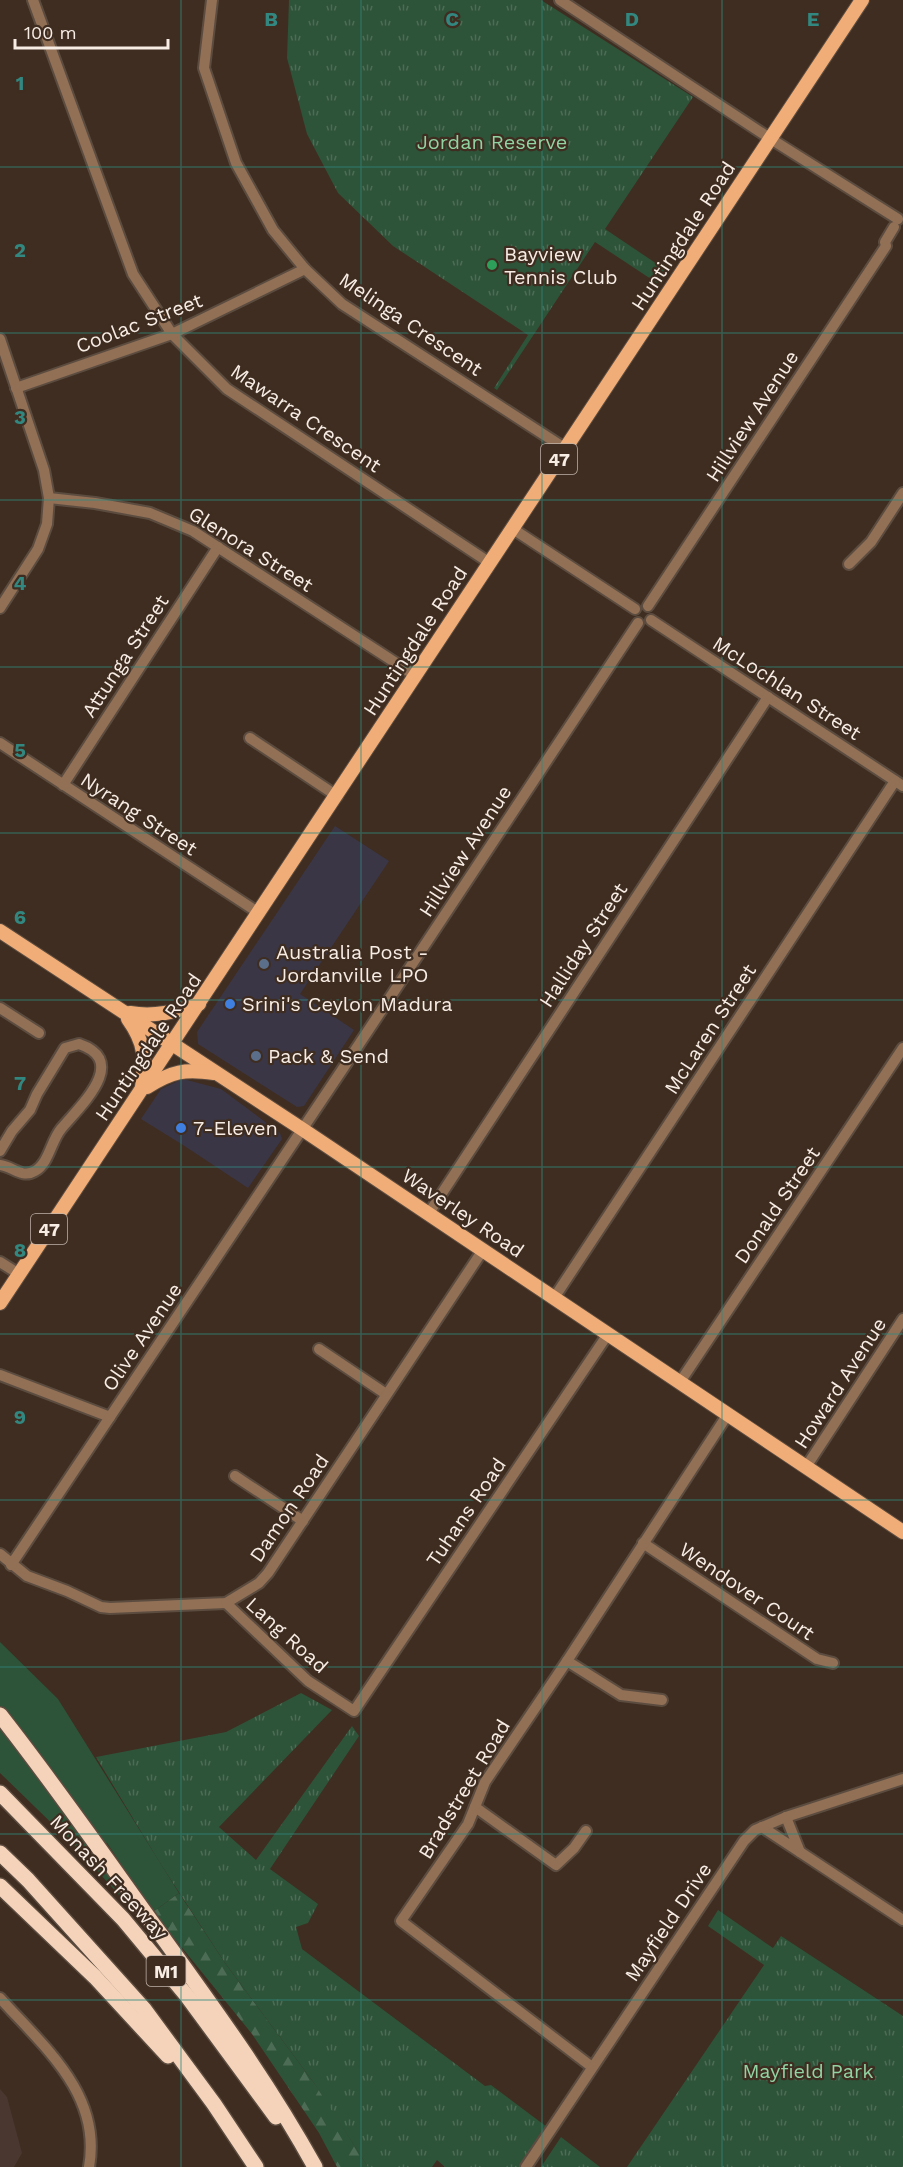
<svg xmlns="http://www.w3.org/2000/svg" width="903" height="2167" viewBox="0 0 903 2167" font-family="'Work Sans',sans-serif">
	<defs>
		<pattern id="forest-firs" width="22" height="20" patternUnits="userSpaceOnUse" patternTransform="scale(1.5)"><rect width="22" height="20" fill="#2d5338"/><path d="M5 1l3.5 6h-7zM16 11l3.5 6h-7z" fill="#4c6c55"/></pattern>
		<pattern id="park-tufts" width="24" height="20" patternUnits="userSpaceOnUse" patternTransform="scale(1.5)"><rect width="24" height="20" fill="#2d5338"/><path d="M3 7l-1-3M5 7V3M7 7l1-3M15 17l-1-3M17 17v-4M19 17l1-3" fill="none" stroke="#4c6c55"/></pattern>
	</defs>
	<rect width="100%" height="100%" fill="#3e2d20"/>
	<!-- commercial -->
	<g fill="#3b3646">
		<path d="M 335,826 L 389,861 L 300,994 L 354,1030 L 304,1106 L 297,1107 L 198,1044 L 197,1032 Z"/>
		<path d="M 183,1079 L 221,1089 L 280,1133 L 282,1139 L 248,1188 L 183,1145 L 141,1119 L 161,1089 Z"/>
	</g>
	<!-- education -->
	<path fill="#4a3830" d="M 0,2089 L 7,2097 L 22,2153 L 14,2167 L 0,2167 Z"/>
	<!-- grass -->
	<g fill="#2d5338">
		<path d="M 0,1642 L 58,1699 L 179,1893 L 153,1912 L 107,1843 L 104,1845 L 0,1707 Z"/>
		<path d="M 0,1724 L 123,1892 L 119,1895 L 70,1841 L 0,1773 Z"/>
	</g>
	<!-- forest -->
	<path fill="url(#forest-firs)" d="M 179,1893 L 225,1963 L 320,2091 L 368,2167 L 337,2167 L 319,2133 L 252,2034 L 153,1912 Z"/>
	<!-- park -->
	<g fill="url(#park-tufts)">
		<path d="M 289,0 L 541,0 L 693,97 L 605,229 L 666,270 L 657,283 L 595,242 L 497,390 L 494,388 L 528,335 L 393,246 L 338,193 L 307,134 L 287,58 Z"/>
		<path d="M 301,1693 L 332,1710 L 219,1827 L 256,1860 L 352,1726 L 359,1736 L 270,1869 L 318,1904 L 308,1923 L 296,1927 L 302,1949 L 485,2086 L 491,2085 L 547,2127 L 520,2167 L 445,2167 L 437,2160 L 432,2167 L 368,2167 L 314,2083 L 225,1963 L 160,1863 L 96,1757 L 226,1732 Z"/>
		<path d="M 718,1910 L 773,1948 L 781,1936 L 903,2016 L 903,2167 L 627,2167 L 764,1965 L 708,1926 Z"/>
		<path d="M 561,2137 L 600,2167 L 541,2167 Z"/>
	</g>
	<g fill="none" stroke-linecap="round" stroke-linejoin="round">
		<!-- minor casing -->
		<g stroke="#5c4c40" stroke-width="14">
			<g id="minor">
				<path d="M 33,0 L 133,274 L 172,334 L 227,389 L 490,563"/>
				<path d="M 212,0 L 204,68 L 236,163 L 273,230 L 305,269 L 342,304 L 566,449"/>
				<path d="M 560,0 L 771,139 L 898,219"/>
				<path d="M 0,339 L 44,470 L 49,498 L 47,524 L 38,549 L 0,608"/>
				<path d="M 16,388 L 172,334 L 305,269"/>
				<path d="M 49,498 L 95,503 L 150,513 L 193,531 L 416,676"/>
				<path d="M 513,529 L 635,609"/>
				<path d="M 849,564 L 871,542 L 903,493"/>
				<path d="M 648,606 L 886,246 L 885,242 L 894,227"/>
				<path d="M 651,620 L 903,786"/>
				<path d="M 250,738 L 337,796"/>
				<path d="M 0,743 L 259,913"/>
				<path d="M 63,785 L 218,547"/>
				<path d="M 0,1008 L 39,1033"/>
				<path d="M 0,1151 L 12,1131 L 30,1110 L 37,1094 L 65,1048 L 79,1044 C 130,1061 80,1106 61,1129 C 51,1141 49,1163 35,1171 C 22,1179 12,1166 0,1165"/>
				<path d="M 429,1213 L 768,697"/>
				<path d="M 0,1262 L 19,1274"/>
				<path d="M 554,1298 L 895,781"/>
				<path d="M 319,1349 L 386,1394"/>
				<path d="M 0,1375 L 110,1417"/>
				<path d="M 680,1382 L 903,1048"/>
				<path d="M 806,1467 L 903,1319"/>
				<path d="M 235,1476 L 303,1521"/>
				<path d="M 643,1543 L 817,1659 L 833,1663"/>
				<path d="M 0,1554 L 27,1576 L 67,1591 L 101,1607 L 110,1608 L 226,1603 L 259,1583 L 268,1573 L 483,1250"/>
				<path d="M 11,1565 L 344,1067 L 638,623"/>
				<path d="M 226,1603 L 308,1681 L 354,1711 L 608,1334"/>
				<path d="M 567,1661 L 621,1695 L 662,1700"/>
				<path d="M 475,1807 L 556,1865 L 574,1848 L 586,1831"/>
				<path d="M 762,1827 L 800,1852 L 786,1817"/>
				<path d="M 800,1852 L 903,1920"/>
				<path d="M 0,1998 C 44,2047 102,2094 89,2167"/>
				<path d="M 592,2067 L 401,1921 L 468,1824 L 485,1782 L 567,1661 L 728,1414"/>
				<path d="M 526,2167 L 744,1841 L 755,1830 L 786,1817 L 903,1779"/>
			</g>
		</g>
		<!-- major casing -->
		<g stroke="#5c4c40" stroke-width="16">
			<g id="major">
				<path d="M 0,931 L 302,1129 L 903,1532"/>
				<path d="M 130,1013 C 154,1017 176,1012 199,1004"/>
				<path d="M 128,1019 C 146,1044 145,1058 142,1088"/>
				<path d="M 147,1087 C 173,1071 184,1069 214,1073"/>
				<path d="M 0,1303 L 862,0"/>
			</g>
		</g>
		<!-- highway casing -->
		<g stroke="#5c4c40" stroke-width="18">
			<g id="highway">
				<path d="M 0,1715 C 55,1785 105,1857 156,1928 C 213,2007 268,2082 315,2167"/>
				<path d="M 0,1793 L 123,1919 L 187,1996 L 276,2117"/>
				<path d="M 0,1853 L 28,1880 L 144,2009 L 214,2104 L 256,2167"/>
				<path d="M 0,1886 L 95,1977 L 168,2056"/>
			</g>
		</g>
		<!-- minor -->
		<use href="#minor" stroke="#917056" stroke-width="10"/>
		<!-- major -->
		<use href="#major" stroke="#f1ad77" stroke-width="14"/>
		<!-- highway -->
		<use href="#highway" stroke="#f4d3ba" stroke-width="15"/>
	</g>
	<!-- grid -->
	<path fill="none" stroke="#328880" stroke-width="1.5" stroke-opacity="0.55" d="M 181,0 L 181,2167M 361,0 L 361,2167M 542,0 L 542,2167M 722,0 L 722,2167M 0,167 L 903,167M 0,333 L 903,333M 0,500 L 903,500M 0,667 L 903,667M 0,833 L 903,833M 0,1000 L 903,1000M 0,1167 L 903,1167M 0,1334 L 903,1334M 0,1500 L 903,1500M 0,1667 L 903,1667M 0,1834 L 903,1834M 0,2000 L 903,2000"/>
	<!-- markers -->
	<circle fill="#2e9e5b" stroke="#3e2d20" stroke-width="2" cx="492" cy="265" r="6"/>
	<g fill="#5c6f8a" stroke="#3e2d20" stroke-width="2">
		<circle cx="264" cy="964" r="6"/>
		<circle cx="256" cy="1056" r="6"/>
	</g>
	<g fill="#3f7fe0" stroke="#3e2d20" stroke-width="2">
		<circle cx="230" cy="1004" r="6"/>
		<circle cx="181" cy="1128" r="6"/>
	</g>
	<g text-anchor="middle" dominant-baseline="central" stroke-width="4.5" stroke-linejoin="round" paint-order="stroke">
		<!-- shield labels -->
		<g fill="#3e2d20" stroke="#c0b3aa" stroke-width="1.5">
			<rect x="541" y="444" width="36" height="30" rx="4.5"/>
			<rect x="31" y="1214" width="36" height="30" rx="4.5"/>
			<rect x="146.5" y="1956" width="39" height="30" rx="4.5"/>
		</g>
		<g font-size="18" font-weight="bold" fill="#f8ede5">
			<text x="559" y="459">47</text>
			<text x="49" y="1229">47</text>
			<text x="166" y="1971">M1</text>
		</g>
		<!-- park labels -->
		<g font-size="20" fill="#91d3a2" stroke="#3e2d20">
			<text x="492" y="142">Jordan Reserve</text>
			<text x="808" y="2071">Mayfield Park</text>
		</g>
		<!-- street labels -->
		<g font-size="20" fill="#f8ede5" stroke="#3e2d20">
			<text transform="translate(683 236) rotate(-57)">Huntingdale Road</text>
			<text transform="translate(139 323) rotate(-21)">Coolac Street</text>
			<text transform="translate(411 324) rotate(34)">Melinga Crescent</text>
			<text transform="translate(752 416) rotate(-57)">Hillview Avenue</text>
			<text transform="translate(306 418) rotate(34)">Mawarra Crescent</text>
			<text transform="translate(251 549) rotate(32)">Glenora Street</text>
			<text transform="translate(415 641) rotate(-57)">Huntingdale Road</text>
			<text transform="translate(125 656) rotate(-57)">Attunga Street</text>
			<text transform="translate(787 688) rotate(33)">McLochlan Street</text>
			<text transform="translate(139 814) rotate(33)">Nyrang Street</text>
			<text transform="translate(465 851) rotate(-57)">Hillview Avenue</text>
			<text transform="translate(583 945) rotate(-57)">Halliday Street</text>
			<text transform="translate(710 1029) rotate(-57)">McLaren Street</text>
			<text transform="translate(148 1047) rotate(-56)">Huntingdale Road</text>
			<text transform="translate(777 1205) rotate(-56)">Donald Street</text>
			<text transform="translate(463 1213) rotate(34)">Waverley Road</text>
			<text transform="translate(142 1337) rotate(-56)">Olive Avenue</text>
			<text transform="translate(840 1383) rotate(-57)">Howard Avenue</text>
			<text transform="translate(289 1508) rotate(-56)">Damon Road</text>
			<text transform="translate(466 1512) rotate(-56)">Tuhans Road</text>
			<text transform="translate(747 1591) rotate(34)">Wendover Court</text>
			<text transform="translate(287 1635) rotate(42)">Lang Road</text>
			<text transform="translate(464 1789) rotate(-59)">Bradstreet Road</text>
			<text transform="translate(109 1877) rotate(47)">Monash Freeway</text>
			<text transform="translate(668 1922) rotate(-56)">Mayfield Drive</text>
		</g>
		<!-- poi labels -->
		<g font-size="20" fill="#f8ede5" stroke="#3e2d20" text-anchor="start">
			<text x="504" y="254">Bayview<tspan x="504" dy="23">Tennis Club</tspan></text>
			<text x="276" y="952">Australia Post -<tspan x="276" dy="23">Jordanville LPO</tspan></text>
			<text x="242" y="1004">Srini's Ceylon Madura</text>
			<text x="268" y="1056">Pack &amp; Send</text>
			<text x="193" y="1128">7-Eleven</text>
		</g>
	</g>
	<g font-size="20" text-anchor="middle" font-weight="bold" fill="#328880" stroke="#3e2d20" stroke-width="4.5" stroke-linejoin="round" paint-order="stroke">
		<text x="271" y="26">B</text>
		<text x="452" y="26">C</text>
		<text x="632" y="26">D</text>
		<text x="813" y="26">E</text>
		<text x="20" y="90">1</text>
		<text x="20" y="257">2</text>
		<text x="20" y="424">3</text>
		<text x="20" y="590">4</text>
		<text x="20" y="757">5</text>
		<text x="20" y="924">6</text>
		<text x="20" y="1090">7</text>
		<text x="20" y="1257">8</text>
		<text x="20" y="1424">9</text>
	</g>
	<!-- scale -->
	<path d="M15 39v9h153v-9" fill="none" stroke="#f8ede5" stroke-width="3"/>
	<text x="24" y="39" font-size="18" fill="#f8ede5" stroke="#3e2d20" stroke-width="4.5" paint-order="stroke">100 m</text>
</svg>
